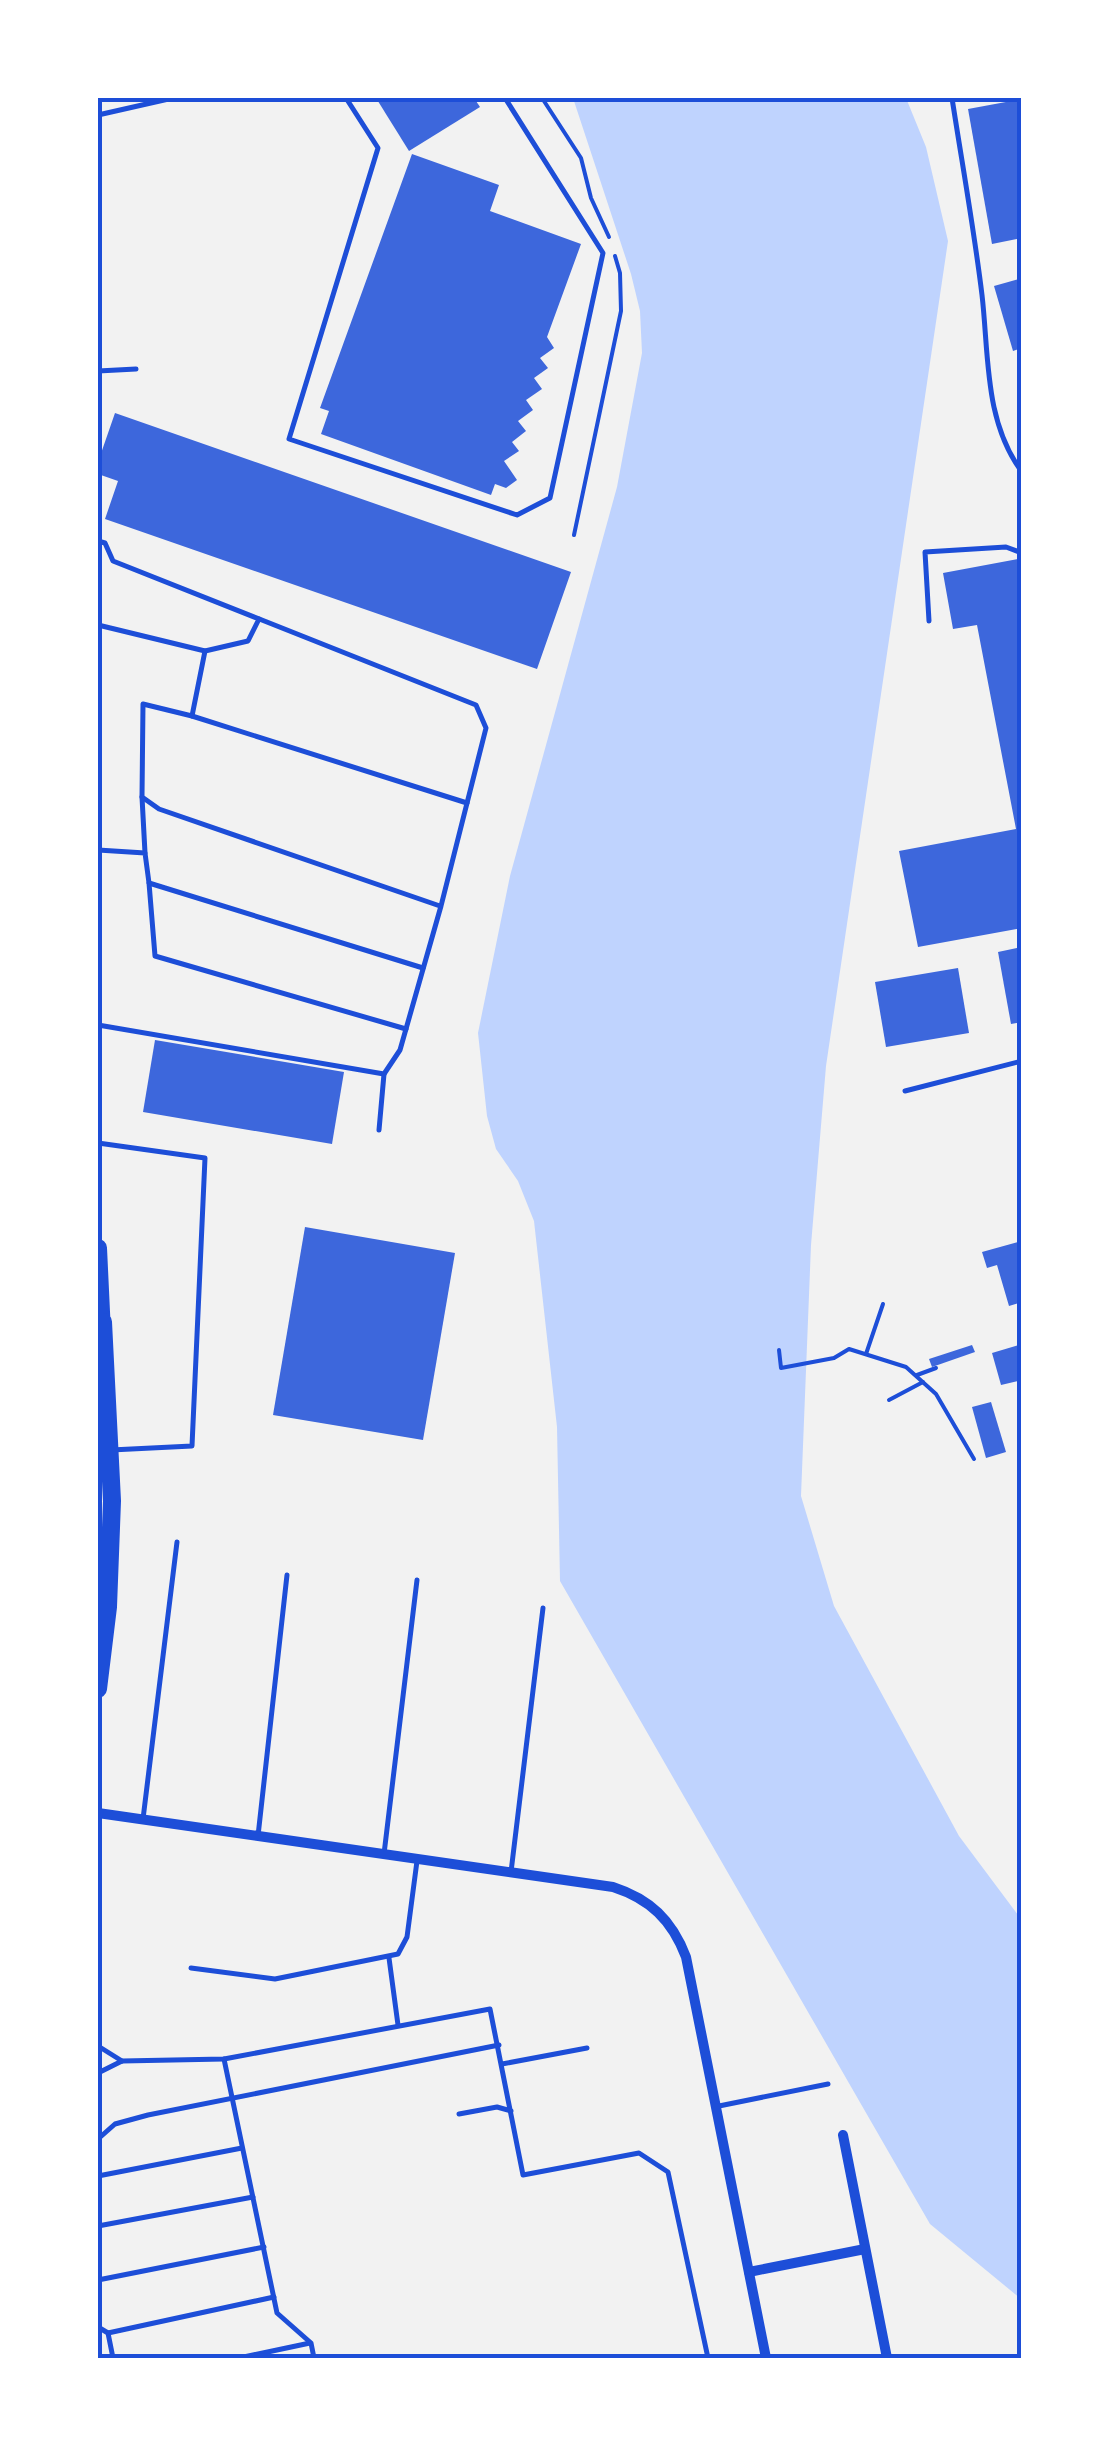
<svg xmlns="http://www.w3.org/2000/svg" width="1119" height="2456" viewBox="0 0 1119 2456" font-family="'IBM Plex Sans',sans-serif">
	<rect width="100%" height="100%" fill="#f2f2f2"/>
	<!-- water -->
	<path fill="#bfd3fe" d="M 573,98 L 906,98 L 926,147 L 948,241 L 826,1066 L 811,1245 L 801,1496 L 834,1606 L 959,1836 L 1021,1919 L 1021,2299 L 930,2224 L 560,1581 L 557,1427 L 534,1221 L 518,1181 L 496,1149 L 487,1116 L 478,1033 L 510,876 L 617,487 L 642,353 L 640,311 L 631,274 Z"/>
	<!-- building -->
	<g fill="#3d67dc">
		<path d="M 376,98 L 474,98 L 480,107 L 409,151 Z"/>
		<path d="M 1022,99 L 1022,238 L 992,244 L 968,109 Z"/>
		<path d="M 412,154 L 499,185 L 490,211 L 581,244 L 547,337 L 554,348 L 540,358 L 548,368 L 534,378 L 542,389 L 526,400 L 533,410 L 518,421 L 526,431 L 512,442 L 519,451 L 504,461 L 517,480 L 506,488 L 495,484 L 491,495 L 321,434 L 329,411 L 320,408 Z"/>
		<path d="M 1022,278 L 1022,348 L 1013,351 L 994,286 Z"/>
		<path d="M 115,413 L 571,572 L 537,669 L 105,519 L 118,481 L 98,474 L 98,462 Z"/>
		<path d="M 1018,559 L 1022,575 L 1022,928 L 918,947 L 899,851 L 1016,829 L 977,625 L 953,629 L 943,573 Z"/>
		<path d="M 1022,947 L 1022,1022 L 1011,1024 L 998,952 Z"/>
		<path d="M 958,968 L 969,1033 L 886,1047 L 875,982 Z"/>
		<path d="M 155,1040 L 344,1072 L 332,1144 L 143,1112 Z"/>
		<path d="M 305,1227 L 455,1253 L 423,1440 L 273,1415 Z"/>
		<path d="M 1022,1241 L 1022,1302 L 1009,1306 L 997,1265 L 987,1268 L 982,1252 Z"/>
		<path d="M 1022,1344 L 1022,1380 L 1001,1385 L 992,1353 Z"/>
		<path d="M 972,1345 L 975,1352 L 932,1367 L 929,1359 Z"/>
		<path d="M 991,1402 L 1006,1452 L 986,1458 L 972,1407 Z"/>
	</g>
	<g fill="none" stroke-linecap="round" stroke-linejoin="round">
		<!-- path -->
		<g stroke="#1d4ed8" stroke-width="4">
			<path d="M 542,98 L 581,158 L 591,198 L 609,237"/>
			<path d="M 574,535 L 621,311 L 620,273 L 615,256"/>
			<path d="M 779,1350 L 781,1368 L 834,1358 L 849,1349 L 906,1367 L 936,1394 L 974,1459"/>
			<path d="M 866,1354 L 883,1304"/>
			<path d="M 917,1375 L 936,1368"/>
			<path d="M 889,1400 L 923,1382"/>
		</g>
		<!-- service -->
		<g stroke="#1d4ed8" stroke-width="5">
			<path d="M 346,98 L 378,148 L 289,439 L 517,515 L 550,498 L 603,253 L 505,98"/>
			<path d="M 952,98 C 962,163 974,229 982,295 C 989,355 984,421 1022,472"/>
			<path d="M 98,115 L 173,98"/>
			<path d="M 98,371 L 136,369"/>
			<path d="M 98,541 L 105,543 L 113,561 L 476,705 L 486,728 L 441,906 L 400,1050 L 384,1074 L 98,1025"/>
			<path d="M 929,621 L 925,552 L 1006,547 L 1022,553"/>
			<path d="M 98,625 L 205,651 L 192,716 L 143,704 L 142,797 L 159,809 L 440,906"/>
			<path d="M 205,651 L 248,641 L 259,619"/>
			<path d="M 192,716 L 467,803"/>
			<path d="M 142,797 L 145,853"/>
			<path d="M 98,850 L 145,853 L 149,883 L 423,968"/>
			<path d="M 149,883 L 155,956 L 406,1029"/>
			<path d="M 905,1091 L 1022,1061"/>
			<path d="M 379,1130 L 384,1074"/>
			<path d="M 98,1143 L 205,1158 L 192,1446 L 111,1450"/>
			<path d="M 143,1819 L 177,1542"/>
			<path d="M 258,1836 L 287,1575"/>
			<path d="M 384,1854 L 417,1580"/>
			<path d="M 511,1872 L 543,1608"/>
			<path d="M 389,1958 L 398,2025"/>
			<path d="M 191,1968 L 275,1979 L 398,1954 L 407,1937 L 417,1861"/>
			<path d="M 98,2046 L 122,2061"/>
			<path d="M 224,2059 L 277,2313 L 311,2343 L 314,2358"/>
			<path d="M 502,2064 L 587,2048"/>
			<path d="M 98,2073 L 122,2061 L 224,2059 L 490,2009 L 523,2175 L 639,2153 L 668,2172 L 708,2358"/>
			<path d="M 719,2106 L 828,2084"/>
			<path d="M 459,2114 L 497,2107 L 511,2111"/>
			<path d="M 98,2139 L 115,2124 L 148,2115 L 499,2045"/>
			<path d="M 98,2176 L 242,2148"/>
			<path d="M 98,2226 L 253,2197"/>
			<path d="M 98,2280 L 264,2247"/>
			<path d="M 98,2327 L 108,2333 L 113,2358"/>
			<path d="M 108,2333 L 274,2297"/>
			<path d="M 239,2358 L 310,2343"/>
		</g>
		<!-- minor -->
		<g stroke="#1d4ed8" stroke-width="10">
			<path d="M 98,1813 L 613,1887 C 650,1899 672,1920 686,1957 L 766,2358"/>
			<path d="M 843,2135 L 887,2358"/>
			<path d="M 749,2272 L 865,2249"/>
		</g>
		<!-- primary -->
		<g stroke="#1d4ed8" stroke-width="18">
			<path d="M 98,1248 L 102,1333"/>
			<path d="M 98,1689 L 108,1607 L 112,1501 L 103,1322"/>
		</g>
	</g>
	<!-- border -->
	<rect width="1119" height="2456" fill="none" stroke="#ffffff" stroke-width="200"/>
	<rect x="100" y="100" width="919" height="2256" fill="none" stroke="#1d4ed8" stroke-width="4"/>
</svg>
